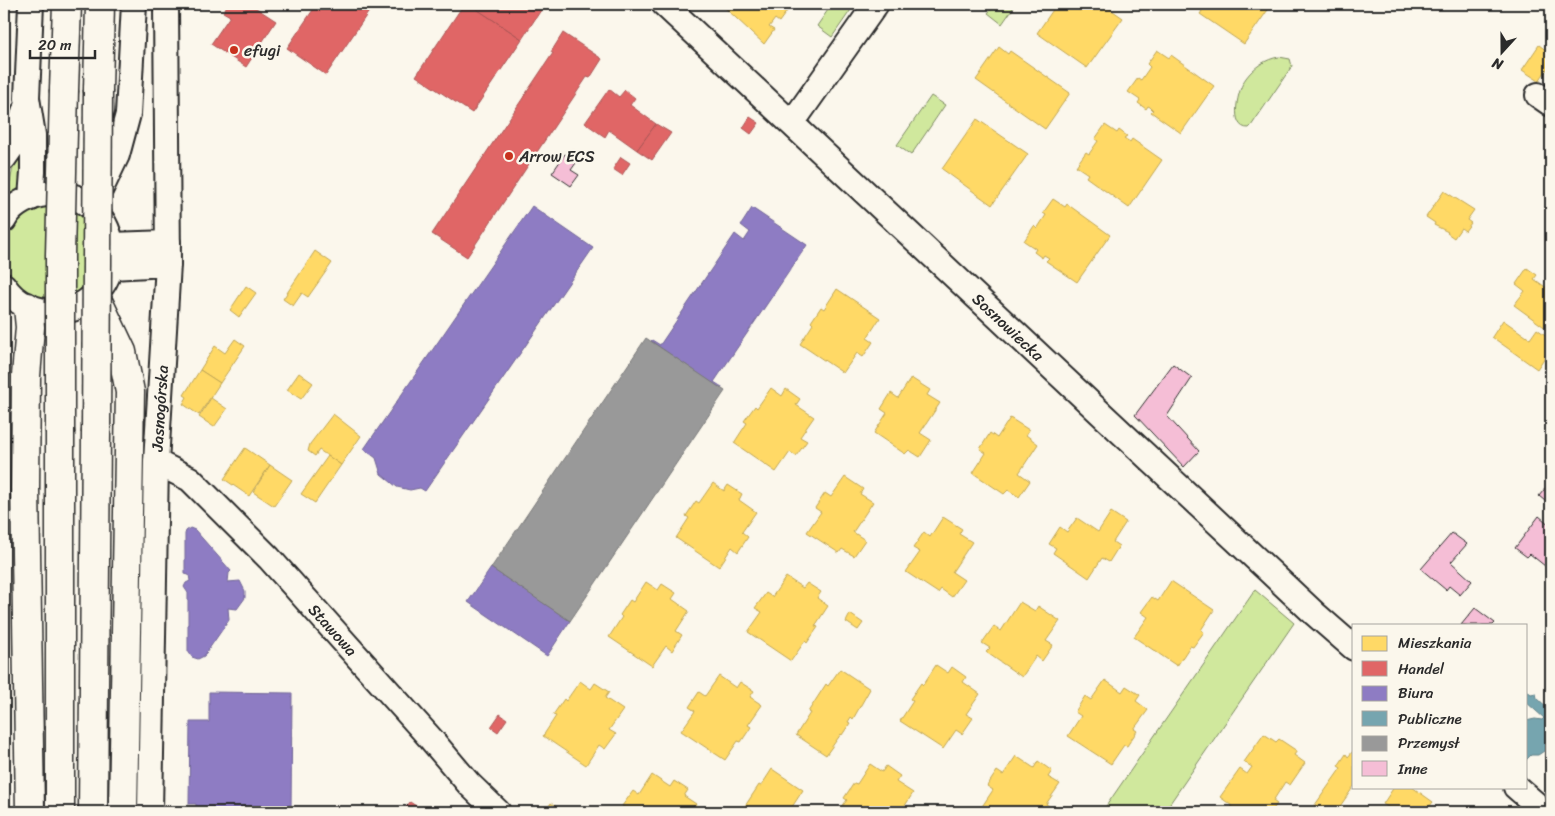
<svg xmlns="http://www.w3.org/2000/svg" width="1555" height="816" viewBox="0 0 1555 816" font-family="Sriracha,sans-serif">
	<rect width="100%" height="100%" fill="#fbf7ec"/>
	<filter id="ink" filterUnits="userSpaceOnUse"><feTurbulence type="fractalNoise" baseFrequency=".02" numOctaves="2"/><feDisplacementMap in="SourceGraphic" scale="10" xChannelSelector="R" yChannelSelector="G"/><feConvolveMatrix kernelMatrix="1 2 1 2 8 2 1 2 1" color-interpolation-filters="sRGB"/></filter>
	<g filter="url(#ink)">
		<!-- green -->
		<g fill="#d0e89d" stroke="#7e8a64">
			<path d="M 832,4 L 855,4 L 832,37 L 817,26 Z"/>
			<path d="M 995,4 L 1016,4 L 1002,24 L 988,13 Z"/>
			<path d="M 1279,57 L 1290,59 L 1292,66 L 1251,126 L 1249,128 C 1228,129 1238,88 1246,78 C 1254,67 1266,59 1279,57 Z"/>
			<path d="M 931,96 L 945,105 L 911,155 L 897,145 Z"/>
			<path d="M 19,156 L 21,156 L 21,190 L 4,204 L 4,192 L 10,182 L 14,163 Z"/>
			<path d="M 58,204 L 77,211 L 86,218 L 94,277 L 80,292 L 60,301 L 31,298 L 9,279 L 4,266 L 4,239 L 12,223 L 37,206 Z"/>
			<path d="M 1255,590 L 1294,623 L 1164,812 L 1102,812 Z"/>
		</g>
		<!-- homes -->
		<g fill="#ffd966" stroke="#bfa554">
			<path d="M 723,4 L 785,4 L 783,8 L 787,11 L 779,22 L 775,19 L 769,27 L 774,30 L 764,44 L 722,5 Z"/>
			<path d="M 1057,4 L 1103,4 L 1123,18 L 1087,68 L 1037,33 Z"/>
			<path d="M 1192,4 L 1272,4 L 1244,44 L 1200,14 L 1202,11 Z"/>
			<path d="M 1539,45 L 1551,54 L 1551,63 L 1539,81 L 1522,70 Z"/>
			<path d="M 999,47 L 1008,54 L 1010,51 L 1070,93 L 1045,129 L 976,80 Z"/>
			<path d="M 1157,50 L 1169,58 L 1171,55 L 1214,86 L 1181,133 L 1151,112 L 1153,110 L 1150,107 L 1148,106 L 1146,109 L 1138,103 L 1140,100 L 1128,92 L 1138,78 L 1141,80 L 1150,67 L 1147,64 Z"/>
			<path d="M 977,119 L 1028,154 L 992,205 L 942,169 Z"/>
			<path d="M 1105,125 L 1117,133 L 1119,130 L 1127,136 L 1124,138 L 1130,142 L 1132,139 L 1162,160 L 1129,208 L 1086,177 L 1088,174 L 1076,166 L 1086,152 L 1089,154 L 1098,141 L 1095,139 Z"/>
			<path d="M 1444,191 L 1474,210 L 1467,220 L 1471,223 L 1465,231 L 1461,228 L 1454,238 L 1447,233 L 1448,232 L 1434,225 L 1435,223 L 1426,217 Z"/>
			<path d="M 1053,199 L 1065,207 L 1067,204 L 1110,235 L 1077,282 L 1046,261 L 1049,258 L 1044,255 L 1042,258 L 1034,252 L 1036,249 L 1024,241 L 1034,226 L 1037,229 L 1046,215 L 1043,213 Z"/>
			<path d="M 315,251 L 332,263 L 308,297 L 302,293 L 293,306 L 283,299 Z"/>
			<path d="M 1527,268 L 1537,275 L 1534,279 L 1551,291 L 1551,323 L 1547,329 L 1514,305 L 1525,291 L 1516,284 Z"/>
			<path d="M 246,286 L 256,293 L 239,317 L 230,310 Z"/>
			<path d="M 837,289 L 880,318 L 867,338 L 873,342 L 863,357 L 857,353 L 843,373 L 800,344 L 813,324 L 811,322 L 821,307 L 824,309 Z"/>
			<path d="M 1503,320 L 1530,339 L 1537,329 L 1551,339 L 1551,348 L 1537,369 L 1492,337 Z"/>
			<path d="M 235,339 L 245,346 L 220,383 L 200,370 L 215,346 L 225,353 Z"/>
			<path d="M 200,370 L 220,383 L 199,415 L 183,404 L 187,397 L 184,395 Z"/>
			<path d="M 299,373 L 313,383 L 301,399 L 287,390 Z"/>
			<path d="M 911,378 L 930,390 L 927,395 L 940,403 L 920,433 L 931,440 L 920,457 L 909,450 L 905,454 L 874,433 L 887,413 L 881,409 L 891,393 L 898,398 Z"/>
			<path d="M 771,388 L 782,396 L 786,389 L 800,399 L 796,405 L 814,417 L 800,437 L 807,441 L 796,456 L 790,452 L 776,472 L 734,443 L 747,423 L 744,421 L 755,406 L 757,408 Z"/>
			<path d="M 211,398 L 227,409 L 214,427 L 199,417 Z"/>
			<path d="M 333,414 L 361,436 L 341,465 L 319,450 L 315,456 L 308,451 L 310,444 Z"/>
			<path d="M 1010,418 L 1029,430 L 1026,435 L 1038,444 L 1019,473 L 1030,481 L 1019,497 L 1008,490 L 1004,494 L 973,473 L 986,453 L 980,449 L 990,433 L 997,438 Z"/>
			<path d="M 245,448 L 270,465 L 249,496 L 224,479 Z"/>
			<path d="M 328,456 L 341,465 L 315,503 L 301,494 Z"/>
			<path d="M 270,465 L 292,480 L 274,506 L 253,492 Z"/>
			<path d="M 845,477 L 863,489 L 860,494 L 873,502 L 853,532 L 865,540 L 854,556 L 842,549 L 839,553 L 807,532 L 821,512 L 815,508 L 825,493 L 831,497 Z"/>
			<path d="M 713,483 L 724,491 L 728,485 L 742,494 L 739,500 L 756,512 L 742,532 L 748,537 L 738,552 L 732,547 L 719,567 L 676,538 L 689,518 L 686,516 L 696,501 L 699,503 Z"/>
			<path d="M 1111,512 L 1126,522 L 1113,542 L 1119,546 L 1109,562 L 1102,558 L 1089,578 L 1053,553 L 1056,548 L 1049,544 L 1060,527 L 1067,532 L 1077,518 L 1098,532 Z"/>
			<path d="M 943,517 L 962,529 L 959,534 L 972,542 L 952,572 L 964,580 L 952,597 L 941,589 L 938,593 L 906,572 L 920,552 L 913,548 L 924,532 L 930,537 Z"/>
			<path d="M 786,577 L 803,588 L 807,583 L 821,592 L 817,598 L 828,606 L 815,626 L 818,627 L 807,643 L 805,641 L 791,661 L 748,632 L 762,612 L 755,608 L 766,593 L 772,597 Z"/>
			<path d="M 1171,581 L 1214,610 L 1201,630 L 1204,632 L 1193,647 L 1190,646 L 1177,666 L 1134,637 L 1148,617 L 1141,612 L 1152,597 L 1158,601 Z"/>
			<path d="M 646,582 L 658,590 L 662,584 L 676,593 L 672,599 L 689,611 L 676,631 L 682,635 L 672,651 L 666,646 L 652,666 L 609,637 L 622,617 L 620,615 L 630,600 L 633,602 Z"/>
			<path d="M 1020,602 L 1035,611 L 1038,606 L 1060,621 L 1046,641 L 1053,645 L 1042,661 L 1036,656 L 1022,677 L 986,652 L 990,648 L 982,643 L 994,626 L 1001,631 Z"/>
			<path d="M 850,614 L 863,623 L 858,630 L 846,622 Z"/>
			<path d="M 936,665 L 948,673 L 952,667 L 966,677 L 963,682 L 980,694 L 966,714 L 973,718 L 962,734 L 956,730 L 943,749 L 900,721 L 913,701 L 910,699 L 921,683 L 923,685 Z"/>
			<path d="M 840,669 L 870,689 L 853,719 L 851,717 L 848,722 L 850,723 L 842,735 L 841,734 L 826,755 L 796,735 L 810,713 L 808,712 L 826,684 L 828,686 Z"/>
			<path d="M 719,676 L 736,688 L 740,682 L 754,691 L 750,697 L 762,705 L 748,725 L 751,727 L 741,742 L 738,741 L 725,760 L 681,731 L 695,711 L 689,707 L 699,692 L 705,696 Z"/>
			<path d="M 1105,680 L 1122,692 L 1126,686 L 1140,695 L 1136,701 L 1148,710 L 1134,729 L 1137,731 L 1127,746 L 1124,745 L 1111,764 L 1068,736 L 1081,716 L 1075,712 L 1085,696 L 1091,700 Z"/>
			<path d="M 580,681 L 591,689 L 595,683 L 609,692 L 605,698 L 623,710 L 609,730 L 616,734 L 605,749 L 599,745 L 586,765 L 543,736 L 556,716 L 553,715 L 564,699 L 566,701 Z"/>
			<path d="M 1264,734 L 1276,742 L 1279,739 L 1297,751 L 1294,755 L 1305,763 L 1290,785 L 1285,782 L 1273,801 L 1277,804 L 1271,812 L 1232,812 L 1230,810 L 1232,806 L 1220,797 L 1240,769 L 1247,774 L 1252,767 L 1244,762 Z"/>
			<path d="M 1354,750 L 1354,786 L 1336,812 L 1310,812 L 1341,768 L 1338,766 L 1346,754 L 1348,757 Z"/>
			<path d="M 1016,756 L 1034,768 L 1038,761 L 1052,771 L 1048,777 L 1060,784 L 1046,804 L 1049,806 L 1045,812 L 982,812 L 979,811 L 993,790 L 987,786 L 997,771 L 1003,775 Z"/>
			<path d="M 870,764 L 882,772 L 886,766 L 900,776 L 896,782 L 913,793 L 901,812 L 838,812 L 847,800 L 844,798 L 854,783 L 857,784 Z"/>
			<path d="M 772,769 L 803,790 L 792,807 L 794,808 L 791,812 L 741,812 L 759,785 L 761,786 Z"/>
			<path d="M 652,775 L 670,787 L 674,781 L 688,790 L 684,796 L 696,804 L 690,812 L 627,812 L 629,810 L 622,806 L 633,791 L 639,795 Z"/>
			<path d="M 1394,787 L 1412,787 L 1433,802 L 1425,812 L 1395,812 L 1383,804 Z"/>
			<path d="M 551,803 L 562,811 L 561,812 L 545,812 Z"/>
		</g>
		<!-- shops -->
		<g fill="#e06666" stroke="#aa5454">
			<path d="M 228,4 L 250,4 L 276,21 L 246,67 L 211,44 L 230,16 L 223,12 Z"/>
			<path d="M 317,4 L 374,4 L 326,75 L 287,48 Z"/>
			<path d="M 464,4 L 469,4 L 522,39 L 472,113 L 416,76 Z"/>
			<path d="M 469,4 L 545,4 L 522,39 Z"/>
			<path d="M 563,33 L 602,59 L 590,78 L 587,77 L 467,257 L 432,234 L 553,53 L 551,52 Z"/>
			<path d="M 609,89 L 619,97 L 625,90 L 635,98 L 630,105 L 656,124 L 637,150 L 609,130 L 605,137 L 585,123 Z"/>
			<path d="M 750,117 L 759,123 L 751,134 L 743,128 Z"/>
			<path d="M 656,124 L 671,133 L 652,160 L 637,150 Z"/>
			<path d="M 621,157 L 630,163 L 622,175 L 613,169 Z"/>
			<path d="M 500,714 L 507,719 L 498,732 L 491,727 Z"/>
			<path d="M 410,802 L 425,812 L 403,812 Z"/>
		</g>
		<!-- offices -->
		<g fill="#8e7cc3" stroke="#706495">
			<path d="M 532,206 L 593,248 L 425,491 L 420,488 L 410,490 L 397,487 L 381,474 L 376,458 L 364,449 Z"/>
			<path d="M 752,208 L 807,245 L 714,382 L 722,387 L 721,389 L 651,341 L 652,340 L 660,345 L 735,234 L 744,241 L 750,232 L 741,225 Z"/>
			<path d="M 190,528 L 195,530 L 231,571 L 229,573 L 228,582 L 240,581 L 245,591 L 245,598 L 237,609 L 228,608 L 229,620 L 204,656 L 198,659 L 192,657 L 188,651 L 188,593 L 184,587 L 186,583 L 190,581 L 189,575 L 185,574 L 185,534 L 186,531 Z"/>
			<path d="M 491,568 L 570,621 L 547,656 L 468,602 Z"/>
			<path d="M 209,692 L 292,693 L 291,812 L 196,812 L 196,804 L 189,804 L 190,722 L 209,722 Z"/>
		</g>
		<!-- public -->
		<path fill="#76a5af" stroke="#608087" d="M 1526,690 L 1531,694 L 1536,693 L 1537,698 L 1551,711 L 1551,725 L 1550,727 L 1551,743 L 1550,747 L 1538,755 L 1531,755 L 1526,760 L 1526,721 L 1535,719 L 1542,720 L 1544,718 L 1526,702 Z"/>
		<!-- industry -->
		<path fill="#999" stroke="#787878" d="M 646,338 L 725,391 L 570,621 L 491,568 Z"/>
		<!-- building -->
		<g fill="#f5bed6" stroke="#2b2b2b">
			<path d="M 573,150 L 581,156 L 571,170 L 579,175 L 571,186 L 552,173 L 565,154 L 569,156 Z"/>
			<path d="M 1173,364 L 1192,378 L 1167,416 L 1199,451 L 1184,467 L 1135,415 Z"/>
			<path d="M 1547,486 L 1551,489 L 1551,506 L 1539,496 Z"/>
			<path d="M 1539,516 L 1551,526 L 1550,570 L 1530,554 L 1527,557 L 1515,548 Z"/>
			<path d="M 1452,533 L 1467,544 L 1451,562 L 1472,581 L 1460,595 L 1449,586 L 1446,590 L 1421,569 Z"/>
			<path d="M 1475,608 L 1495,623 L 1493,625 L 1461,625 Z"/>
		</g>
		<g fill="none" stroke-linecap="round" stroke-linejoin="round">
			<!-- minor casing -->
			<g stroke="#2b2b2b" stroke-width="28">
				<g id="minor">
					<path id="s1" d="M 664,4 L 1315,614 L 1354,648"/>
					<path d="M 1538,95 L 1551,104"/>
					<path d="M 792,123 L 876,4"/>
					<path d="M 4,158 L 18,138 L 24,112"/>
					<path d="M 97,197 L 117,155 L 128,114 L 134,4"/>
					<path d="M 31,198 L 33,172 L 33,135 L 27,98 L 31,4"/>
					<path d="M 4,220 C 11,206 25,199 40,195 C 103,181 139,263 87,301 C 79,307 69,311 59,312 C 36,312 16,305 4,286"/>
					<path d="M 112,245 L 168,243"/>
					<path d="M 111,267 L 168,264"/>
					<path id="s2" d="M 156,462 L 190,479 L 269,558 L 431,739 L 469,784 L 498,812"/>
					<path d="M 1516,787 L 1545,812"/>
					<path id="s3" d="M 150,812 L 156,462 L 168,264 L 166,4"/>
				</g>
			</g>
			<!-- major casing -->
			<g stroke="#2b2b2b" stroke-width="31">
				<g id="major">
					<path d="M 64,90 L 67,4"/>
					<path d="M 98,90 L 100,4"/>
					<path d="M 95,295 L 122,352 L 130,392 L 123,812"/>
					<path d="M 28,307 L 30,327 L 26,376 L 25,488 L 30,812"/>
					<path d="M 60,812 L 60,433"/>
					<path d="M 93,812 L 96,433"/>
				</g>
			</g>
			<!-- minor -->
			<use href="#minor" stroke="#fbf7ec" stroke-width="24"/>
			<!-- major -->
			<use href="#major" stroke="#fbf7ec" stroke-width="28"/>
			<!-- major-bridge casing -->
			<g stroke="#2b2b2b" stroke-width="31" stroke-linecap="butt">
				<g id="major-bridge">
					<path d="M 60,433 L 60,255 L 64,90"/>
					<path d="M 96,433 L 98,90"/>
				</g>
			</g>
			<!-- major-bridge -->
			<use href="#major-bridge" stroke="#fbf7ec" stroke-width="28"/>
		</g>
	</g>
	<!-- markers -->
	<g fill="#c8321e" stroke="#fbf7ec" stroke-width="2">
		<circle cx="234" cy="50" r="5"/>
		<circle cx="509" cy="156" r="5"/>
	</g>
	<g text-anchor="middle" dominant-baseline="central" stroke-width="5" stroke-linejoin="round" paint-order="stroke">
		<!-- poi labels -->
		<g font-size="16" fill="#2b2b2b" stroke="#fbf7ec" text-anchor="start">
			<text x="244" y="50">efugi</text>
			<text x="519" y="156">Arrow ECS</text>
		</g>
		<!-- street labels -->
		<g font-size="16" fill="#2b2b2b" stroke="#fbf7ec">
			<text stroke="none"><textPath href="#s1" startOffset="472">Sosnowiecka</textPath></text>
			<text stroke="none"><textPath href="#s3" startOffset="404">Jasnogórska</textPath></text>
			<text stroke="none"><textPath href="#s2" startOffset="246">Stawowa</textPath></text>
		</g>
	</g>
	<!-- margin -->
	<rect width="1555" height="816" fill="none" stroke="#fbf7ec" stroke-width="20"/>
	<rect x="10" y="10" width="1535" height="796" fill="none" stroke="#2b2b2b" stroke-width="2" filter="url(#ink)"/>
	<!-- legend -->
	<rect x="1352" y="624" width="175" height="165" fill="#fbf7ec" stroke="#a8a59f"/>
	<rect x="1362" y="636" width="25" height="15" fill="#ffd966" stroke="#a8a59f"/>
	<text x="1398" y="648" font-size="15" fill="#2b2b2b">Mieszkania</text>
	<rect x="1362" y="661" width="25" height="15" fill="#e06666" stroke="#a8a59f"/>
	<text x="1398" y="674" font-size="15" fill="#2b2b2b">Handel</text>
	<rect x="1362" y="686" width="25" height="15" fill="#8e7cc3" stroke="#a8a59f"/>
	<text x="1398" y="698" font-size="15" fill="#2b2b2b">Biura</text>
	<rect x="1362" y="711" width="25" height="15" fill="#76a5af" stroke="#a8a59f"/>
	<text x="1398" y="724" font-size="15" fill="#2b2b2b">Publiczne</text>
	<rect x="1362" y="736" width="25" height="15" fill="#999999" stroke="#a8a59f"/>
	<text x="1398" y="748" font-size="15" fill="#2b2b2b">Przemysł</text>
	<rect x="1362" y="761" width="25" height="15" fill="#f5bed6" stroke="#a8a59f"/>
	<text x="1398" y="774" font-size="15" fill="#2b2b2b">Inne</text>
	<!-- north arrow -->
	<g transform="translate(1502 52) rotate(201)" stroke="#fbf7ec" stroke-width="4" paint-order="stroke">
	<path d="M0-4L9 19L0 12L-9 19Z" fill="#2b2b2b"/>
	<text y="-8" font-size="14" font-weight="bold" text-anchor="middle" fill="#2b2b2b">N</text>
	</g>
	<!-- scale -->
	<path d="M30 50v8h65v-8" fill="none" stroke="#2b2b2b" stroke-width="2.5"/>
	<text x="38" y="50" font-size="15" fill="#2b2b2b" stroke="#fbf7ec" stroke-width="4" paint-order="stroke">20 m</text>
</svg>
